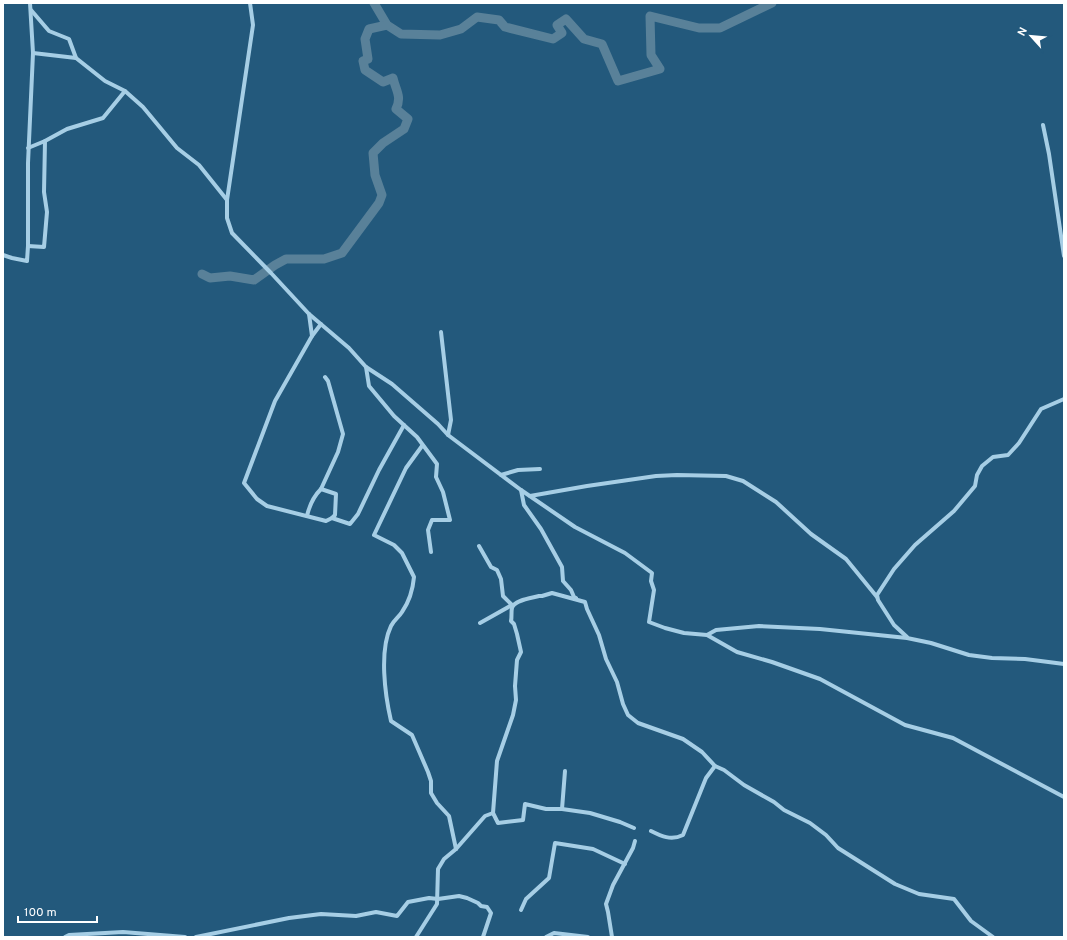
<svg xmlns="http://www.w3.org/2000/svg" width="1067" height="940" viewBox="0 0 1067 940" font-family="Overpass,sans-serif">
	<rect width="100%" height="100%" fill="#23597c"/>
	<g fill="none" stroke-linecap="round" stroke-linejoin="round">
		<!-- river -->
		<g stroke="#598199" stroke-width="9">
			<path d="M 374,3 L 387,25 L 401,34 L 440,35 L 461,29 L 477,17 L 499,20 L 505,27 L 553,39 L 562,33 L 557,25 L 566,19 L 584,39 L 602,44 L 618,81 L 660,69 L 651,55 L 650,16 L 699,28 L 720,28 L 772,3"/>
			<path d="M 202,274 L 210,278 L 230,276 L 254,280 L 275,265 L 286,259 L 324,259 L 342,253 L 379,203 L 382,195 L 375,175 L 373,153 L 383,143 L 404,129 L 408,119 L 396,109 C 402,96 396,91 393,78 L 383,82 L 365,70 L 363,61 L 368,59 L 365,39 L 369,29 L 387,25"/>
		</g>
		<!-- minor -->
		<g stroke="#a6cee5" stroke-width="4">
			<path d="M 250,3 L 253,25 L 227,200 L 227,218 L 232,233 L 271,273 L 309,314 L 349,348 L 366,367 L 392,384 L 438,424 L 448,435 L 521,490 L 575,527 L 625,553 L 652,573 L 651,581 L 654,590 L 649,622 L 665,628 L 684,633 L 707,635 L 737,652 L 772,662 L 820,679 L 905,725 L 953,738 L 1064,797"/>
			<path d="M 31,10 L 49,31 L 69,39 L 76,58 L 105,81 L 125,91 L 143,107 L 177,148 L 199,165 L 227,200"/>
			<path d="M 33,53 L 76,58"/>
			<path d="M 1043,125 L 1049,154 L 1064,256"/>
			<path d="M 28,148 L 45,141 L 67,129 L 103,118 L 125,91"/>
			<path d="M 28,246 L 44,247 L 47,212 L 44,192 L 45,141"/>
			<path d="M 3,255 L 12,258 L 27,261 L 28,246 L 28,163 L 33,53 L 30,3"/>
			<path d="M 309,314 L 312,336"/>
			<path d="M 321,324 L 312,336 L 275,401 L 244,483 L 257,499 L 267,506 L 326,521 L 332,518 L 350,524 L 358,514 L 379,470 L 404,425"/>
			<path d="M 441,332 L 451,420 L 448,435"/>
			<path d="M 366,367 L 369,386 L 394,416 L 417,437 L 437,464 L 436,477 L 443,492 L 450,520 L 432,520 L 428,530 L 431,552"/>
			<path d="M 422,446 L 406,468 L 374,535 L 394,545 L 402,553 L 414,577 C 413,588 409,602 402,612 C 399,617 394,620 391,626 C 379,651 385,695 391,721 L 412,735 L 428,772 L 431,781 L 431,793 L 437,803 L 449,816 L 456,849"/>
			<path d="M 501,475 L 518,470 L 540,469"/>
			<path d="M 321,489 L 336,494 L 335,515 L 332,518"/>
			<path d="M 521,490 L 524,505 L 541,529 L 562,567 L 563,581 L 571,590 L 574,597 L 576,598"/>
			<path d="M 530,496 L 587,486 L 656,476 L 677,475 L 726,476 L 743,481 L 776,502 L 811,534 L 846,559 L 877,597"/>
			<path d="M 307,516 C 309,507 314,496 321,489 L 338,452 L 343,434 L 328,381 L 325,377"/>
			<path d="M 479,546 L 491,567 L 497,570 L 501,579 L 503,596 L 512,605 L 480,623"/>
			<path d="M 707,635 L 716,630 L 759,626 L 820,629 L 907,638 L 931,643 L 969,655 L 992,658 L 1025,659 L 1064,664"/>
			<path d="M 907,637 L 894,625 L 878,600 L 877,595 L 894,569 L 915,545 L 954,511 L 975,486 L 977,475 L 982,466 L 993,457 L 1008,455 L 1019,443 L 1041,409 L 1064,399"/>
			<path d="M 562,809 L 565,771"/>
			<path d="M 493,813 L 497,761 L 513,715 L 516,700 L 515,686 L 517,660 L 521,652 L 517,634 L 514,624 L 511,621 C 512,617 511,611 512,608 C 514,600 532,598 539,596 L 542,596 L 552,593 L 585,602 L 587,609 L 599,635 L 606,659 L 617,682 L 623,704 L 628,715 L 638,723 L 683,739 L 702,752 L 715,766"/>
			<path d="M 651,831 C 661,836 671,841 683,835 L 706,778 L 715,766 L 724,770 L 744,785 L 774,802 L 784,810 L 810,823 L 826,835 L 838,848 L 895,884 L 919,894 L 954,899 L 971,921 L 993,937"/>
			<path d="M 521,910 L 526,899 L 549,878 L 555,843 L 593,849 L 625,864"/>
			<path d="M 65,937 L 69,935 L 123,932 L 185,937"/>
			<path d="M 196,937 L 289,918 L 321,914 L 356,916 L 376,912 L 397,916 L 408,902 L 429,898 L 438,899 L 459,896 L 467,898 L 478,903 L 481,906 L 487,907 L 491,913 L 483,937"/>
			<path d="M 416,937 L 437,904 L 438,869 L 444,859 L 456,849 L 485,816 L 493,813 L 498,823 L 523,820 L 525,804 L 546,809 L 562,809 L 590,813 L 620,822 L 634,828"/>
			<path d="M 546,937 L 554,933 L 588,937"/>
			<path d="M 612,937 L 608,912 L 606,904 L 613,885 L 633,848 L 635,841"/>
		</g>
	</g>
	<!-- border -->
	<rect width="1067" height="940" fill="none" stroke="#ffffff" stroke-width="8"/>
	<!-- north arrow -->
	<g transform="translate(1031 36) rotate(297)" stroke="#23597c" stroke-width="3" paint-order="stroke">
	<path d="M0-3L7 15L0 10L-7 15Z" fill="#ffffff"/>
	<text y="-6" font-size="11" font-weight="bold" text-anchor="middle" fill="#ffffff">N</text>
	</g>
	<!-- scale -->
	<path d="M18 916v6h79v-6" fill="none" stroke="#ffffff" stroke-width="2"/>
	<text x="24" y="916" font-size="12" fill="#ffffff" stroke="#23597c" stroke-width="3" paint-order="stroke">100 m</text>
</svg>
